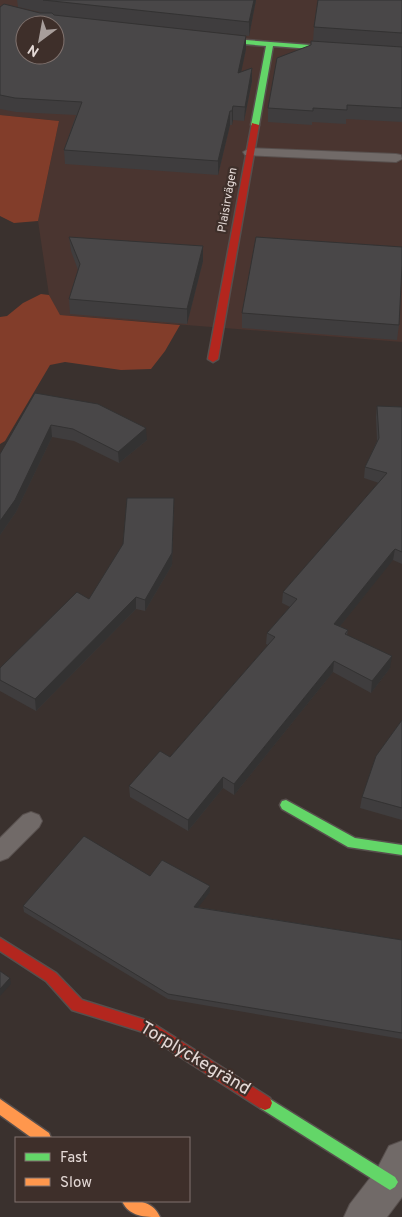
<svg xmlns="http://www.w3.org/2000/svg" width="402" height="1217" viewBox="0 0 402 1217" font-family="Overpass,sans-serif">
	<rect width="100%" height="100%" fill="#3a312e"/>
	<!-- built -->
	<path fill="#4a3530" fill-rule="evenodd" d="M 0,0 L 402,0 L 402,342 L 59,315 L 49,295 L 38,221 L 59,121 L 0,115 ZM 25,25 L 55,25 L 55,55 L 25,55 Z"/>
	<!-- green -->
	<g fill="#823d2a">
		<path d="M 0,115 L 59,121 L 38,221 L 14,223 L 0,216 Z"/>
		<path d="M 41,294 L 49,295 L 60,315 L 180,325 L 165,351 L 151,369 L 121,370 L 65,362 L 50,365 L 5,441 L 0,444 L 0,317 L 7,316 L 23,303 Z"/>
	</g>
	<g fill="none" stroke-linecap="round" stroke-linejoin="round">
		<!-- lane casing -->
		<g stroke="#574f4d" stroke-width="2">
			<g id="lane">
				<path d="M 250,148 L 396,154 L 401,155 L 402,159 L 396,162 L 245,155 L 243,152 Z"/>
				<path d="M 31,812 L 39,815 L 42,821 L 39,827 L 8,858 L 0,861 L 0,838 L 23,815 Z"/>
			</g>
		</g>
		<!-- street casing -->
		<g stroke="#574f4d" stroke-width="2">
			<path id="street" d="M 402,1141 L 402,1197 L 387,1217 L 344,1217 L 350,1204 L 377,1169 L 389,1146 Z"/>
		</g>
		<!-- fast casing -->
		<g stroke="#574f4d" stroke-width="3">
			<g id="fast">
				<path d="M 206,37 L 402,52 L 402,56 L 273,46 L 259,125 L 255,127 L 251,125 L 266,46 L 209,41 L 206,41 Z"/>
				<path d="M 286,800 L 355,838 L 402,845 L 402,855 L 348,847 L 282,809 L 280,805 L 282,801 Z"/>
				<path d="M 265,1096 L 395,1177 L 398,1182 L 395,1187 L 390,1190 L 385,1187 L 260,1108 L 258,1103 L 260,1098 Z"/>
			</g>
		</g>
		<!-- slow casing -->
		<g stroke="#574f4d" stroke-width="3">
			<g id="slow">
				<path d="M 0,1099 L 49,1133 L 51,1138 L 32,1138 L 0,1115 Z"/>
				<path d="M 122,1201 C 137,1200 153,1201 160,1217 C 145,1217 129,1217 122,1201 Z"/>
			</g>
		</g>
		<!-- jam casing -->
		<g stroke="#574f4d" stroke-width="3">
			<g id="jam">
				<path d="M 252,123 L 259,125 L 218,359 L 213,362 L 208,359 Z"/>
				<path d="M 0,938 L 56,973 L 82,1000 L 149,1021 L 270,1098 L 272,1103 L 270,1108 L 265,1110 L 260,1108 L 140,1031 L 72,1010 L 46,981 L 0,951 Z"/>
			</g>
		</g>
		<!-- lane -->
		<use href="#lane" fill="#716a68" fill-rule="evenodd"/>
		<!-- street -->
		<use href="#street" fill="#716a68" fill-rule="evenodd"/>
		<!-- fast -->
		<use href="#fast" fill="#63d668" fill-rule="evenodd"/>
		<!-- slow -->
		<use href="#slow" fill="#ff974d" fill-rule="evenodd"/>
		<!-- jam -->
		<use href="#jam" fill="#b3261e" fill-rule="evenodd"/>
	</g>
	<!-- wall -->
	<g fill="#3f3d3e">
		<path d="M 17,0 L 256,0 L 249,36 L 53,15 L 246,36 L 246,49 L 241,72 L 252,68 L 252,81 L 244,121 L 233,120 L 232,125 L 230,125 L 218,175 L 65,164 L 64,150 L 76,115 L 16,112 L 0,109 L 0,7 L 44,13 L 18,7 Z"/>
		<path d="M 402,0 L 402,122 L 346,119 L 346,124 L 312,122 L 312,125 L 268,122 L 268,108 L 311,45 L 313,41 L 314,27 Z"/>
		<path d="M 69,237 L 203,261 L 187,324 L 70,314 L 69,299 L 78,270 L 71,251 Z"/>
		<path d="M 242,313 L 399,325 L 397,340 L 242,328 Z"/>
		<path d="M 35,393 L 147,440 L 119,463 L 74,441 L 52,437 L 16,512 L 0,535 L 0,454 Z"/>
		<path d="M 377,406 L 402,407 L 402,564 L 393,560 L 391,562 L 340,626 L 348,630 L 347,635 L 390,668 L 371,693 L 333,672 L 234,795 L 223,788 L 188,831 L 130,797 L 129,786 L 170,757 L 268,645 L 266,644 L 267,633 L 290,607 L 282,603 L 283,592 L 379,483 L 364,478 L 365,467 L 377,441 L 376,417 Z"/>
		<path d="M 174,498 L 172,565 L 145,611 L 136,609 L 36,711 L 0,691 L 0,668 L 89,599 Z"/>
		<path d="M 402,720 L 402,820 L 360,808 L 362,797 Z"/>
		<path d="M 150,876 L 210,892 L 198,907 L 402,940 L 402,1039 L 168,999 L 24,912 L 23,906 Z"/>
	</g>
	<!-- shaded-wall -->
	<g fill="#333232">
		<path d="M 254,0 L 256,0 L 249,36 L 249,22 Z"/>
		<path d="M 246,36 L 246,49 L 238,87 L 238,73 Z"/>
		<path d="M 252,68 L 252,81 L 244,121 L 245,107 Z"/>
		<path d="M 233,106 L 233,120 L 232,125 L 232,111 Z"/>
		<path d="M 230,111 L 230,125 L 218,175 L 218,161 Z"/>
		<path d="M 203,246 L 203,261 L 187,324 L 187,309 Z"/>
		<path d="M 51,425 L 52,437 L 16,512 L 0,535 L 0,521 Z"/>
		<path d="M 146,428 L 147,440 L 119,463 L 118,452 Z"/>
		<path d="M 174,498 L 172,565 L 145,611 L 145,600 Z"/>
		<path d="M 395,549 L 393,560 L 333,635 L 334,624 Z"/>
		<path d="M 136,597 L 136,609 L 36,711 L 35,699 Z"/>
		<path d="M 392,656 L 390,668 L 371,693 L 372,681 Z"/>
		<path d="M 334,661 L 333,672 L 234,795 L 234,784 Z"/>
		<path d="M 223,777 L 223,788 L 188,831 L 188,820 Z"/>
		<path d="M 210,886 L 210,892 L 194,913 L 194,907 Z"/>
		<path d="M 10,978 L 11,984 L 0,996 L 0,989 Z"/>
	</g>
	<!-- building -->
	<g fill="#494748" stroke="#333232" fill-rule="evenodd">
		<path d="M 43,0 L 254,0 L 249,22 Z"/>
		<path d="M 318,0 L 402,0 L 402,33 L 314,27 Z"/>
		<path d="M 4,4 L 40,13 L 52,13 L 54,15 L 246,36 L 238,73 L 252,68 L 245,107 L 233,106 L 232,111 L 230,111 L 218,161 L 64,150 L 82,102 L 15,98 L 0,95 L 0,7 ZM 25,25 L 55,25 L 55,55 L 25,55 Z"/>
		<path d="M 311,41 L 402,47 L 402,108 L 347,105 L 347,110 L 313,108 L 313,111 L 268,108 L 277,58 L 311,45 Z"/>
		<path d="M 69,237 L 203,246 L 187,309 L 69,299 L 80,264 Z"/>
		<path d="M 256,237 L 402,247 L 402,266 L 399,325 L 242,313 Z"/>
		<path d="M 35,393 L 98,404 L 146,428 L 118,452 L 73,429 L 51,425 L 15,500 L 0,521 L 0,454 Z"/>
		<path d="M 377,406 L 402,407 L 402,552 L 395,549 L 393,551 L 334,624 L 348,630 L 345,634 L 392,656 L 372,681 L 334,661 L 234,784 L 223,777 L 188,820 L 129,786 L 160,751 L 170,757 L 275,637 L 267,633 L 297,599 L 283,592 L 387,473 L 365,467 L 379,438 Z"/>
		<path d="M 127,498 L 174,498 L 172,553 L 145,600 L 136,597 L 35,699 L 0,680 L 0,668 L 77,592 L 89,599 L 123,544 Z"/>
		<path d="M 402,720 L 402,808 L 362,797 L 376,756 Z"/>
		<path d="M 84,836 L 150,876 L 162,860 L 210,886 L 194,907 L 402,940 L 402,1033 L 168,994 L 23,906 Z"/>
		<path d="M 0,971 L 10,978 L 0,989 Z"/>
	</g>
	<g text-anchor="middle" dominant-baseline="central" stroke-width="4.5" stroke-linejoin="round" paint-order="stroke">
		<!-- far-street labels -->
		<g font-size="12" fill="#e4d9d6" stroke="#3e2f2a">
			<text transform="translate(228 200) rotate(-80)">Plaisirvägen</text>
		</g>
		<!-- near-street labels -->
		<g font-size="18" fill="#e4d9d6" stroke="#3e2f2a">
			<text transform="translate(195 1059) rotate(31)">Torplyckegränd</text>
		</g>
	</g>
	<!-- legend -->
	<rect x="15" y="1137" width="175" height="65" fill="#3e2f2a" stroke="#80736f"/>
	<rect x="25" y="1153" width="25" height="8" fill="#63d668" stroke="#80736f"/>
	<text x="60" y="1162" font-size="15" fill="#e4d9d6">Fast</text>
	<rect x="25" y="1178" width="25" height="8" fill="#ff974d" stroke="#80736f"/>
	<text x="60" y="1187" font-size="15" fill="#e4d9d6">Slow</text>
	<!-- north arrow -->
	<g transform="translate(40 40) rotate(212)"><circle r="24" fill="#3e2f2a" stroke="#80736f"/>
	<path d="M0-4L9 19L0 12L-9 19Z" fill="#a89e9b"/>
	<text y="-8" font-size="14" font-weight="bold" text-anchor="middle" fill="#e4d9d6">N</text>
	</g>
</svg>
